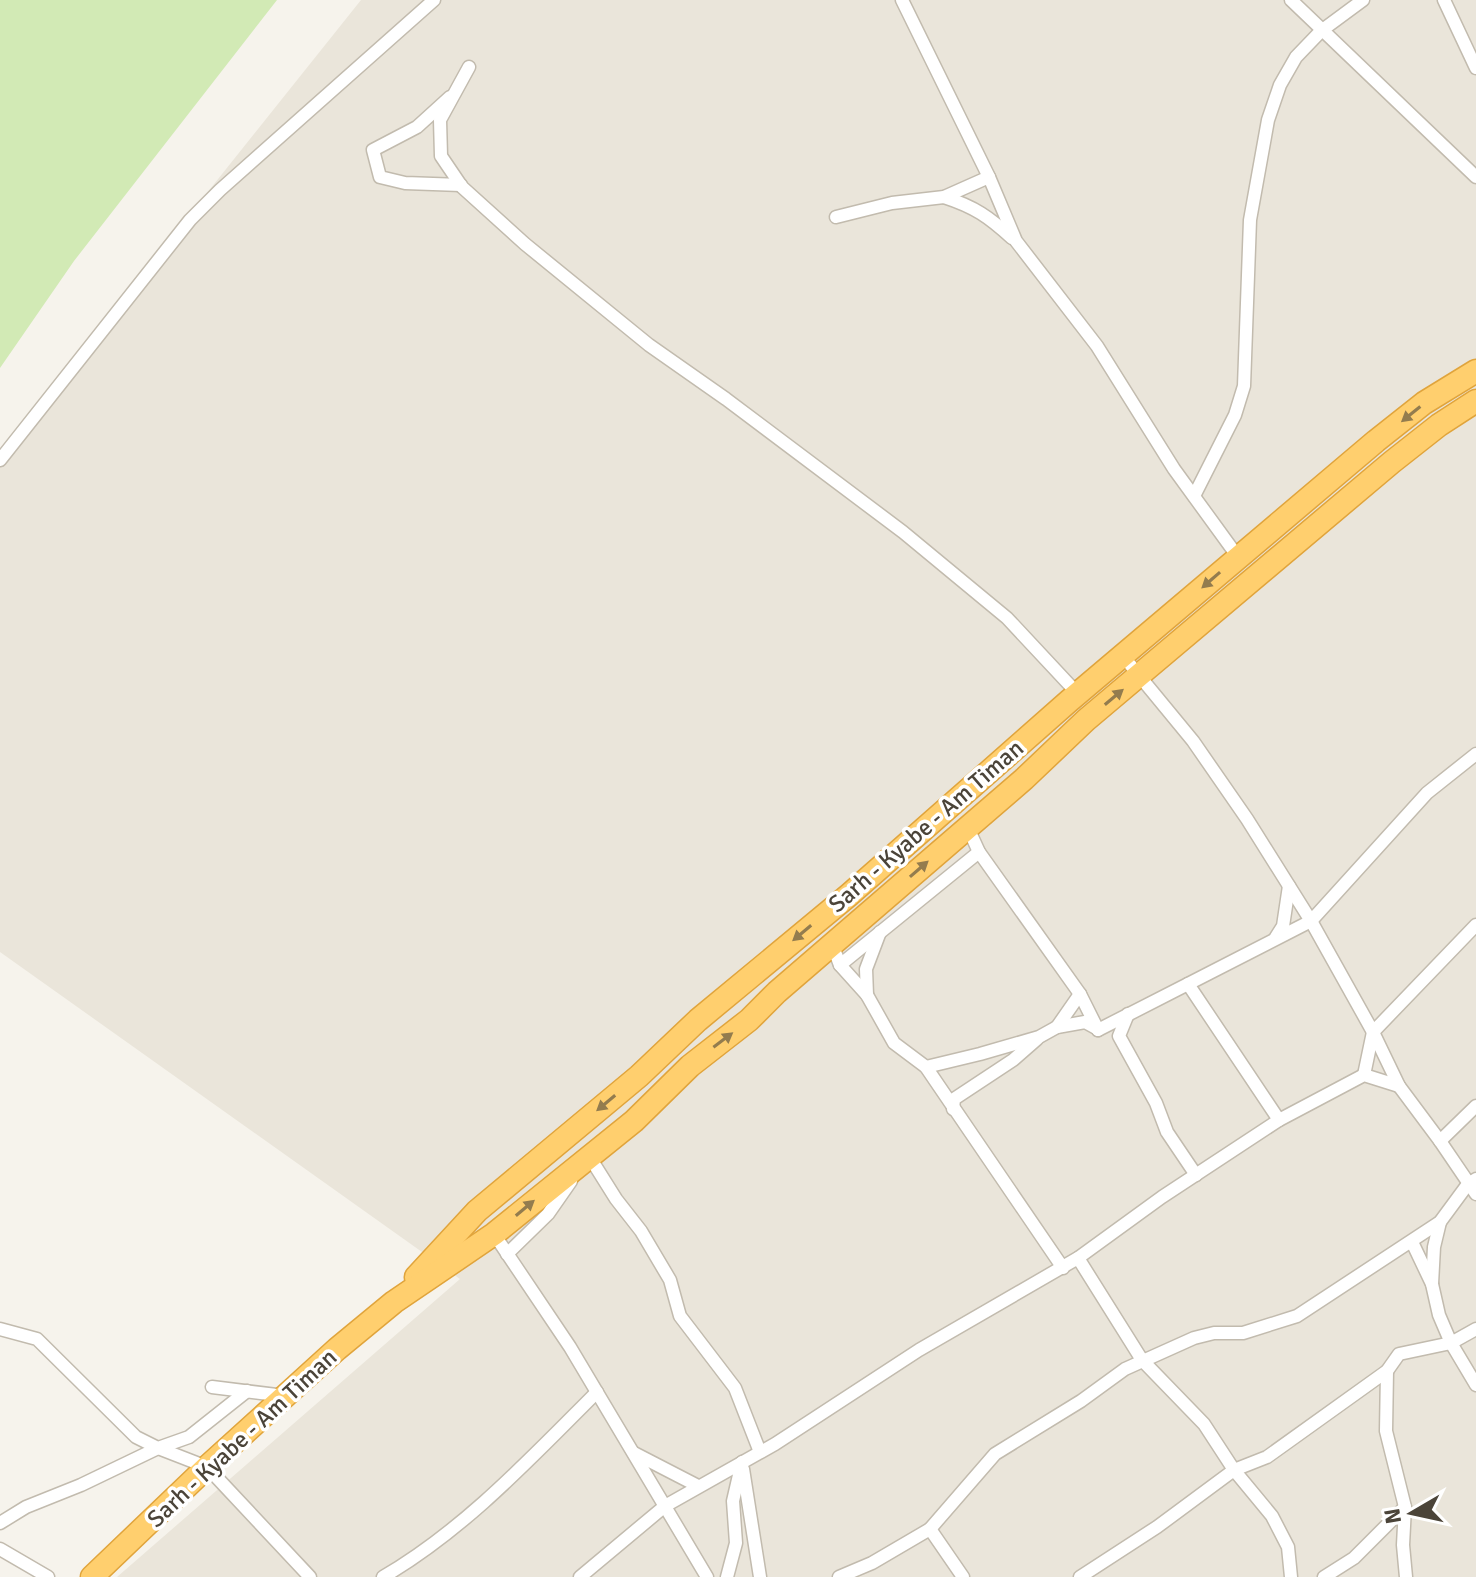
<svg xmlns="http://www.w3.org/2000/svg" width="1476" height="1577" viewBox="0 0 1476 1577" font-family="Signika,sans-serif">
	<rect width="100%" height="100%" fill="#f6f3ec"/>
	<!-- residential -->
	<path fill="#eae5da" d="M 361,0 L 1476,0 L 1476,1577 L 117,1577 L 460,1279 L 0,952 L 0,452 Z"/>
	<!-- green -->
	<path fill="#d2eab5" d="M 0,0 L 277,0 L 74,261 L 0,368 Z"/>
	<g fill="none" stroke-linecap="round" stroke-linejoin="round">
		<!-- street casing -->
		<g stroke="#c2bbae" stroke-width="15">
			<g id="street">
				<path d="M 902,0 L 989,177 L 1016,241 L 1097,346 L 1174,469 L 1238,557"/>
				<path d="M 1291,0 L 1476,177"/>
				<path d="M 1444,0 L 1476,68"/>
				<path d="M 469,67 L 440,120 L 441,156 L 462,187 L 525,244 L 649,345 L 726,399 L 903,532 L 1007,618 L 1078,694"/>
				<path d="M 450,97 L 417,127 L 373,150 L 380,177 L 405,183 L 461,185"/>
				<path d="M 944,197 C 975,207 989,217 1012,238"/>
				<path d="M 836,217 L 892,203 L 944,197 L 989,177"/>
				<path d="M 0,460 L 190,220 L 220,190 L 434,0"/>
				<path d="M 1194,496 L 1235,415 L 1244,386 L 1250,220 L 1268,120 L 1280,85 L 1296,57 L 1321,31 L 1363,0"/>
				<path d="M 1123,656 L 1193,741 L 1247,819 L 1311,921 L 1373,1032 L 1399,1086 L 1440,1141 L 1476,1194"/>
				<path d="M 968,828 L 979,852 L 1080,994 L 1098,1030"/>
				<path d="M 1276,937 L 1283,926 L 1289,886"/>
				<path d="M 832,944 L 840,965 L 867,995 L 894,1043 L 926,1067 L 1063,1268"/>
				<path d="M 840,965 L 979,852"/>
				<path d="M 867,995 L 866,969 L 880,932"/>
				<path d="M 1128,1014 L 1119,1036 L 1156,1103 L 1167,1132 L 1196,1175"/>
				<path d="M 1057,1027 L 1080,994"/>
				<path d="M 1098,1030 L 1188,984"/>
				<path d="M 926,1067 L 980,1054 L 1039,1037 L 1057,1027 L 1085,1022 L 1096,1028"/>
				<path d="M 1364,1075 L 1373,1032 L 1476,925"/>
				<path d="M 953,1109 L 954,1099 L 1013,1060 L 1037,1039"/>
				<path d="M 1279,1120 L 1188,984 L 1311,921 L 1427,793 L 1476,754"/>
				<path d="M 1440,1141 L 1476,1106"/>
				<path d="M 586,1159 L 589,1156 L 616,1199 L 641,1231 L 670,1280 L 680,1316 L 735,1388 L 760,1452"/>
				<path d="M 494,1234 L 570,1347 L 707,1577"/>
				<path d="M 1412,1242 L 1432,1284 L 1439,1315 L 1451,1343 L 1476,1385"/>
				<path d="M 507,1254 L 548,1214 L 571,1181"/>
				<path d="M 1078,1258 L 1142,1360 L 1204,1424 L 1234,1470 L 1272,1516 L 1288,1547 L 1291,1577"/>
				<path d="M 1432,1284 L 1434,1247 L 1440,1222"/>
				<path d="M 0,1329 L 37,1339 L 136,1437 L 158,1448 L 189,1437 L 247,1391"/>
				<path d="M 1387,1371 L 1386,1431 L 1405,1507 L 1403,1545 L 1406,1577"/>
				<path d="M 212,1387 L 285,1396"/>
				<path d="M 634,1453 L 698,1486"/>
				<path d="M 743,1469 L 760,1577"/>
				<path d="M 0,1523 L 26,1507 L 81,1485 L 158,1448 L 207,1467 L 310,1577"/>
				<path d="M 930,1529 L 963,1577"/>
				<path d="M 0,1549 L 48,1577"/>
				<path d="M 383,1577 C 464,1530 531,1458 597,1392"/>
				<path d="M 580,1577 L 665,1506 L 775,1444 L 919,1350 L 1078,1258 L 1162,1197 L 1279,1120 L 1364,1075 L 1399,1086"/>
				<path d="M 727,1577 L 736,1543 L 733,1501 L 742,1462"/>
				<path d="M 839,1577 L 872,1563 L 930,1529 L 995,1454 L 1081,1401 L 1125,1369 L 1194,1338 L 1214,1333 L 1243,1333 L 1297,1316 L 1440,1222 L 1468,1184 L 1476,1179"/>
				<path d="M 1080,1577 L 1157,1527 L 1234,1470 L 1267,1457 L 1387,1371 L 1399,1354 L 1451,1343 L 1476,1329"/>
				<path d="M 1324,1577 L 1354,1558 L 1405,1507"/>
			</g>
		</g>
		<!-- highway casing -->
		<g stroke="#e0a43c" stroke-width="25">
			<g id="highway">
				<path d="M 416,1277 L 477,1211 L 639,1076 L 698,1020 L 849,895 L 1069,701 L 1376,441 L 1424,403 L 1476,371"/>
				<path d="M 92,1577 L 207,1467 L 337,1349 L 394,1302 L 494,1234 L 634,1121 L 690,1066 L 749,1020 L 777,992 L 1024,779 L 1086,720 L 1392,462 L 1439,425 L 1476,401"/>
			</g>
		</g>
		<!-- street -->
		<use href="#street" stroke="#fff" stroke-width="12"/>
		<!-- highway -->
		<use href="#highway" stroke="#ffcf6e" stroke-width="22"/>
	</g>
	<!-- one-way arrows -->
	<defs><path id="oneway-solid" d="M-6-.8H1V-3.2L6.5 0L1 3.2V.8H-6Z" transform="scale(2)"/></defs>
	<g fill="#937c4e">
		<use href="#oneway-solid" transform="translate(1411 414) rotate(141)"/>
		<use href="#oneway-solid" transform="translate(1211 580) rotate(139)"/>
		<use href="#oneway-solid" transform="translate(1114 697) rotate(-40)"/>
		<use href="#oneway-solid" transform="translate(919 869) rotate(-41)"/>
		<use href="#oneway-solid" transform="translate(802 933) rotate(140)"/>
		<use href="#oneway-solid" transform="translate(723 1040) rotate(-37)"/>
		<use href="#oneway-solid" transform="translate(606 1103) rotate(140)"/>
		<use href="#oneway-solid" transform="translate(525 1208) rotate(-40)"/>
	</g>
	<g text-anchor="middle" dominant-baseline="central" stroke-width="7" stroke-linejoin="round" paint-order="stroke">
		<!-- street labels -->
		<g font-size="24" fill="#4b4439" stroke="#fff">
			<text transform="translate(926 826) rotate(-41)">Sarh - Kyabe - Am Timan</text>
			<text transform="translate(242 1438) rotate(-43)">Sarh - Kyabe - Am Timan</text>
		</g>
	</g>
	<!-- north arrow -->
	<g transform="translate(1412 1513) rotate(261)" stroke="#ffffff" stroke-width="6" paint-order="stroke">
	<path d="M0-6L14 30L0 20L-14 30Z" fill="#4b4439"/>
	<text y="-12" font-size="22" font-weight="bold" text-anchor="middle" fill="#4b4439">N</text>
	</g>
</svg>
